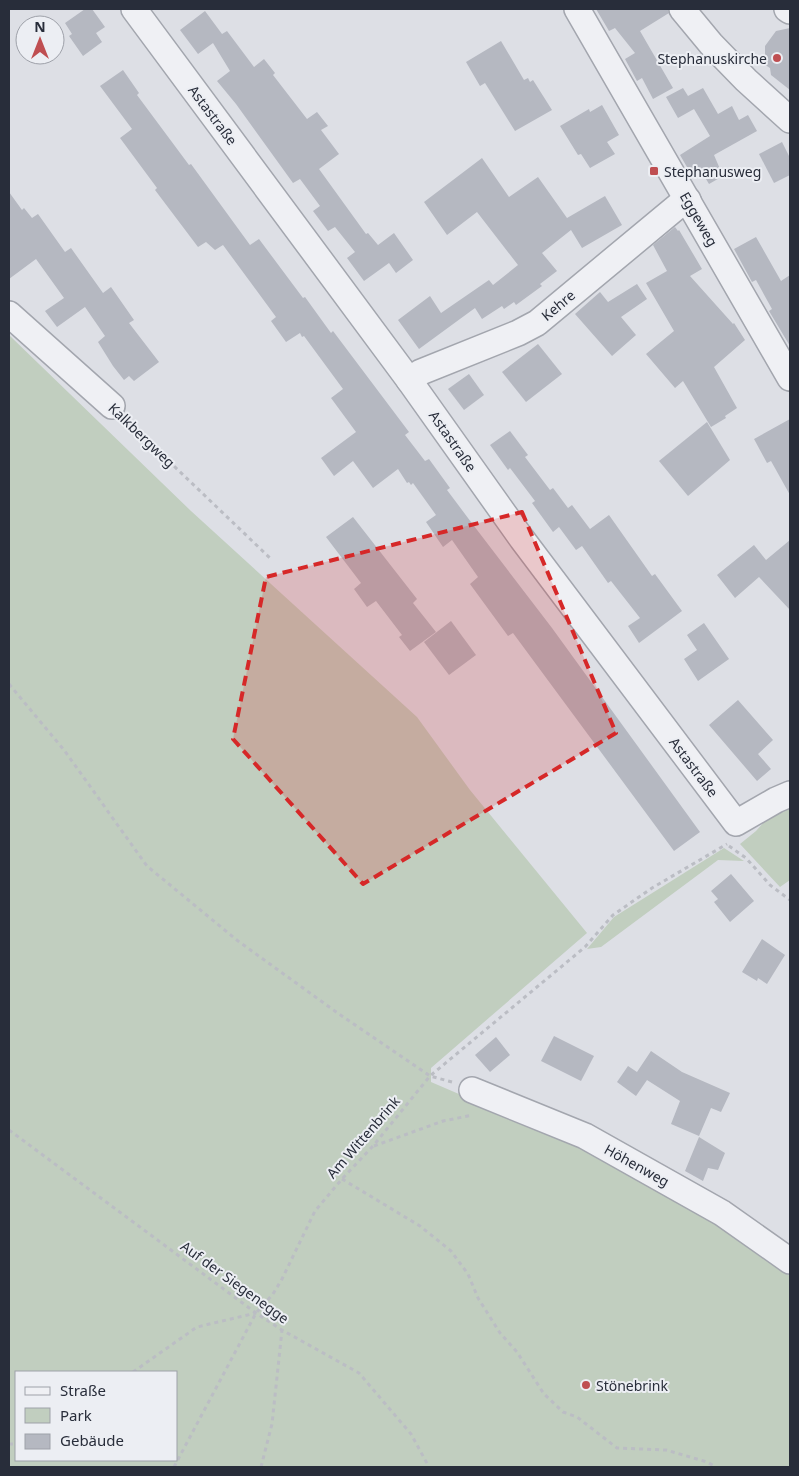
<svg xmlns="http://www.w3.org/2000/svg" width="799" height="1476" viewBox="0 0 799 1476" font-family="'Noto Sans',sans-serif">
	<rect width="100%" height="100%" fill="#dddfe5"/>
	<!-- green -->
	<g fill="#c1cebf" fill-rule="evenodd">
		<path d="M 9,335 L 191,511 L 417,717 L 470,790 L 587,933 L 431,1068 L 431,1082 L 577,1145 L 719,1225 L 790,1276 L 790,1467 L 9,1467 ZM 16,1372 L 176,1372 L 176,1460 L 16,1460 Z"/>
		<path d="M 790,801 L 790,880 L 780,887 L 740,844 L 756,831 L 773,812 Z"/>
		<path d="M 724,848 L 744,861 L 718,860 L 601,947 L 587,949 L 614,917 Z"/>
	</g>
	<!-- building -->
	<g fill="#b5b8c1">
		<path d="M 85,9 L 92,9 L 105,27 L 96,33 L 102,42 L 83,56 L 69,36 L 72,34 L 65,23 Z"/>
		<path d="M 596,9 L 668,9 L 669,13 L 640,31 L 673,88 L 653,99 L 642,78 L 637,81 L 625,59 L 635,53 L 615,28 L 609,31 Z"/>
		<path d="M 205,11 L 222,34 L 227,31 L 254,67 L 264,59 L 275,73 L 273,75 L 307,119 L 317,112 L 328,126 L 321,130 L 339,154 L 319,169 L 366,234 L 368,233 L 378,245 L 394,233 L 413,260 L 396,273 L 389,263 L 364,281 L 347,258 L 355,252 L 335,227 L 328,231 L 313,211 L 320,206 L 300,179 L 293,183 L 236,104 L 217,81 L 230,71 L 213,43 L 198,54 L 180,30 Z"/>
		<path d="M 790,28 L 790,90 L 771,75 L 770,68 L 761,62 L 765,57 L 765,46 L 776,31 Z"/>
		<path d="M 501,41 L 524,80 L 528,78 L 530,82 L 533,80 L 552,110 L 515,131 L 485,83 L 480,86 L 466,62 Z"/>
		<path d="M 123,70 L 139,93 L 137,95 L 189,165 L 191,164 L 250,245 L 259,239 L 303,298 L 305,297 L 331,333 L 333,331 L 409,432 L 405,435 L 425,461 L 429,459 L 450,488 L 447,490 L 471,522 L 552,628 L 700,832 L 674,851 L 513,633 L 508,636 L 470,584 L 478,577 L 452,540 L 443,547 L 426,522 L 436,515 L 413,483 L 411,485 L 409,482 L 407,483 L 398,469 L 373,488 L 353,461 L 334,476 L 321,458 L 356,432 L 331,398 L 343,389 L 304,336 L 302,337 L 300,333 L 286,342 L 271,321 L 276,317 L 223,245 L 215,250 L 206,242 L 198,247 L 155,190 L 157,188 L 120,138 L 132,129 L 100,86 Z"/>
		<path d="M 683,88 L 688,96 L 703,88 L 718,114 L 732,106 L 739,120 L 748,115 L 757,131 L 714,155 L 723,176 L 709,184 L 703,174 L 694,179 L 680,155 L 710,136 L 694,109 L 678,118 L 666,97 Z"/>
		<path d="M 602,105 L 619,135 L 607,142 L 615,154 L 590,168 L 581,154 L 578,155 L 560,126 L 589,109 L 590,112 Z"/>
		<path d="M 782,142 L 790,158 L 790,175 L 774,183 L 759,154 Z"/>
		<path d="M 482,158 L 509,197 L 538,177 L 567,218 L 605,196 L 622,225 L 582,248 L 571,230 L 542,253 L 557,271 L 540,284 L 542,286 L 516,305 L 514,302 L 504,309 L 502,306 L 482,319 L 475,308 L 419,349 L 398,320 L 430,296 L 441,313 L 489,280 L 493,285 L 518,265 L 477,212 L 447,235 L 424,202 Z"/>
		<path d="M 9,192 L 22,210 L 24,208 L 32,218 L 38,214 L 65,252 L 71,248 L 103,293 L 111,287 L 134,320 L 129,323 L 159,362 L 134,381 L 129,376 L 124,380 L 113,366 L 98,342 L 105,336 L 85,307 L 57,327 L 45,311 L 64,298 L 36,259 L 9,279 Z"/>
		<path d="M 675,227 L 678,231 L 679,230 L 702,269 L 690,276 L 733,324 L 734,323 L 745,340 L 714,367 L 737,408 L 725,416 L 726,418 L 711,427 L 683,381 L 675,388 L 646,354 L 674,331 L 646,283 L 667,271 L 653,245 Z"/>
		<path d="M 756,237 L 781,281 L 790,275 L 790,346 L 769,311 L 772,309 L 756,280 L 752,282 L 734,249 Z"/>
		<path d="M 637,284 L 647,299 L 621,317 L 636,335 L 612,356 L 575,314 L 600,292 L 608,302 Z"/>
		<path d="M 538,344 L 562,374 L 526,402 L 502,372 Z"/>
		<path d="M 469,374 L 484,395 L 464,410 L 448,389 Z"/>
		<path d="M 790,419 L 790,495 L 771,461 L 767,463 L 754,439 Z"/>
		<path d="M 707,422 L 730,460 L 688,496 L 659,461 Z"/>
		<path d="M 510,431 L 528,455 L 525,457 L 550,490 L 553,488 L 568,508 L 572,505 L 590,529 L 609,515 L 652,576 L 655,574 L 682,611 L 639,643 L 628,626 L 640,618 L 611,581 L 608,583 L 582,546 L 576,550 L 559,527 L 553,532 L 532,503 L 535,501 L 510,468 L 508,470 L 490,445 Z"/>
		<path d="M 353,517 L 417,599 L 413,603 L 436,632 L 410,651 L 399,637 L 402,635 L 376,601 L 367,607 L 354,589 L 361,583 L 326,537 Z"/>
		<path d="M 790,540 L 790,610 L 759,577 L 735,598 L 717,575 L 754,545 L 766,560 Z"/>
		<path d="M 451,621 L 476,655 L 449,675 L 424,642 Z"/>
		<path d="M 704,623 L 729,659 L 698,681 L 684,659 L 697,650 L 687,635 Z"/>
		<path d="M 738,700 L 773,740 L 758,754 L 771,769 L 757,781 L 709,725 Z"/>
		<path d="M 731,874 L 754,901 L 730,922 L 714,902 L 718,899 L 711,891 Z"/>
		<path d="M 762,939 L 785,955 L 767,984 L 758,978 L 757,981 L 742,972 Z"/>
		<path d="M 554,1036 L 594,1056 L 581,1081 L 541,1061 Z"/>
		<path d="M 496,1037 L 510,1055 L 490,1072 L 475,1055 Z"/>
		<path d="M 651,1051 L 682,1072 L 730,1093 L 721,1112 L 711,1108 L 699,1136 L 671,1124 L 680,1101 L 647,1080 L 636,1096 L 617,1082 L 628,1066 L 637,1072 Z"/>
		<path d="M 699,1137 L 725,1153 L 718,1170 L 708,1168 L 703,1181 L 685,1171 Z"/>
	</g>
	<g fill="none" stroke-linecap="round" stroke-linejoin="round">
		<!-- minor casing -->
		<g stroke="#a3a6ae" stroke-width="28">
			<g id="minor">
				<path d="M 134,9 L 409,380 L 522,539 L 736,823 L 776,800 L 790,794"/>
				<path d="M 577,9 L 790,378"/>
				<path d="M 682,9 L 711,44 L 746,80 L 790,120"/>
				<path d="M 787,9 L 790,11"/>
				<path d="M 9,314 L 112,406"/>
				<path d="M 409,380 L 421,372 L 518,333 L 537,323 L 679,205 L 688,200"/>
				<path d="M 472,1090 L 585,1136 L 722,1213 L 790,1261"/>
			</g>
		</g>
		<!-- path -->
		<g stroke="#bbbdc4" stroke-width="3" stroke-dasharray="4 4" stroke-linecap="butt">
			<path d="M 128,422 L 271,559"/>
			<path d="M 9,684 L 64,750 L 147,866 L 238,941 L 339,1014 L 430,1076 L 452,1082"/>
			<path d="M 729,846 L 746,858 L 770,885 L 790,900"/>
			<path d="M 9,1130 L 256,1313 L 282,1330 L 359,1373 L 411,1434 L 429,1467"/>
			<path d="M 374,1146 L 443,1121 L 473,1115"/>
			<path d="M 342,1179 L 420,1226 L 451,1251 L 468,1274 L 478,1298 L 500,1333 L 517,1352 L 544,1394 L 563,1412 L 577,1417 L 617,1448 L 666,1450 L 707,1462 L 716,1467"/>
			<path d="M 133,1372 L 197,1327 L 256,1313"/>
			<path d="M 9,1444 L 16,1444"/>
			<path d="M 174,1467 L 256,1313 L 273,1294 L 282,1279 L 315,1211 L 342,1179 L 373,1146 L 430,1076 L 585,947 L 613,915 L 652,888 L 727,844"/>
			<path d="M 261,1467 L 272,1424 L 282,1330"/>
		</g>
		<!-- minor -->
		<use href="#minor" stroke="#eff0f4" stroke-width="25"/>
	</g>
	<!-- marked area -->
	<path fill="#d62828" fill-opacity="0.2" stroke="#d62828" stroke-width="4" stroke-dasharray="10 6" stroke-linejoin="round" d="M 522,512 L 616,733 L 363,884 L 233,739 L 266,577 Z"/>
	<!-- markers -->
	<g fill="#bf4e51" stroke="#eceef3" stroke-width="2">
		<circle cx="777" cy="58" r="5"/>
		<rect x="649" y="166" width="10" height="10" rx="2.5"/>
		<circle cx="586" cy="1385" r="5"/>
	</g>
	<g text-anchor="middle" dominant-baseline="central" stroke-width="4" stroke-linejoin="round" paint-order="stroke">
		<!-- poi labels -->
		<g font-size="14" fill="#282d3a" stroke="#eceef3" text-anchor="start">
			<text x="767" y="58" text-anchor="end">Stephanuskirche</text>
			<text x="664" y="171">Stephanusweg</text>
			<text x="596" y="1385">Stönebrink</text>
		</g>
		<!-- street labels -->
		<g font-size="14" fill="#282d3a" stroke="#eceef3">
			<text transform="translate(213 115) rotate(53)">Astastraße</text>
			<text transform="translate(699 219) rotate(60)">Eggeweg</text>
			<text transform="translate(558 305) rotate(-40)">Kehre</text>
			<text transform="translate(142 435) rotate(44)">Kalkbergweg</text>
			<text transform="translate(453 441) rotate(55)">Astastraße</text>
			<text transform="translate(694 767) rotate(53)">Astastraße</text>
			<text transform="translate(363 1137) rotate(-49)">Am Wittenbrink</text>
			<text transform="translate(637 1165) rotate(29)">Höhenweg</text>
			<text transform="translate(235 1282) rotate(36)">Auf der Siegenegge</text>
		</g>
	</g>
	<!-- border -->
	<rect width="799" height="1476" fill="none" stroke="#282d3a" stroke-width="20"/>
	<!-- legend -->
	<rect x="15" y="1371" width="162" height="90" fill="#eceef3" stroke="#9ea1a9"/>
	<rect x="25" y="1387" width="25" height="8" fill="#eff0f4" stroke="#9ea1a9"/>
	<text x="60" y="1396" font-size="15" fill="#282d3a">Straße</text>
	<rect x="25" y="1408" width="25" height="15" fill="#c1cebf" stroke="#9ea1a9"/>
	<text x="60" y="1421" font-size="15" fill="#282d3a">Park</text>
	<rect x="25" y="1434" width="25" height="15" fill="#b5b8c1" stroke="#9ea1a9"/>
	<text x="60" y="1446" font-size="15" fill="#282d3a">Gebäude</text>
	<!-- north arrow -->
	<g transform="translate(40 40)"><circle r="24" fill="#eceef3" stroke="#9ea1a9"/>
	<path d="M0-4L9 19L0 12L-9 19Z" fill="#bf4e51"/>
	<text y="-8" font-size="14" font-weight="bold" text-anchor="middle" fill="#282d3a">N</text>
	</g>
</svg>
